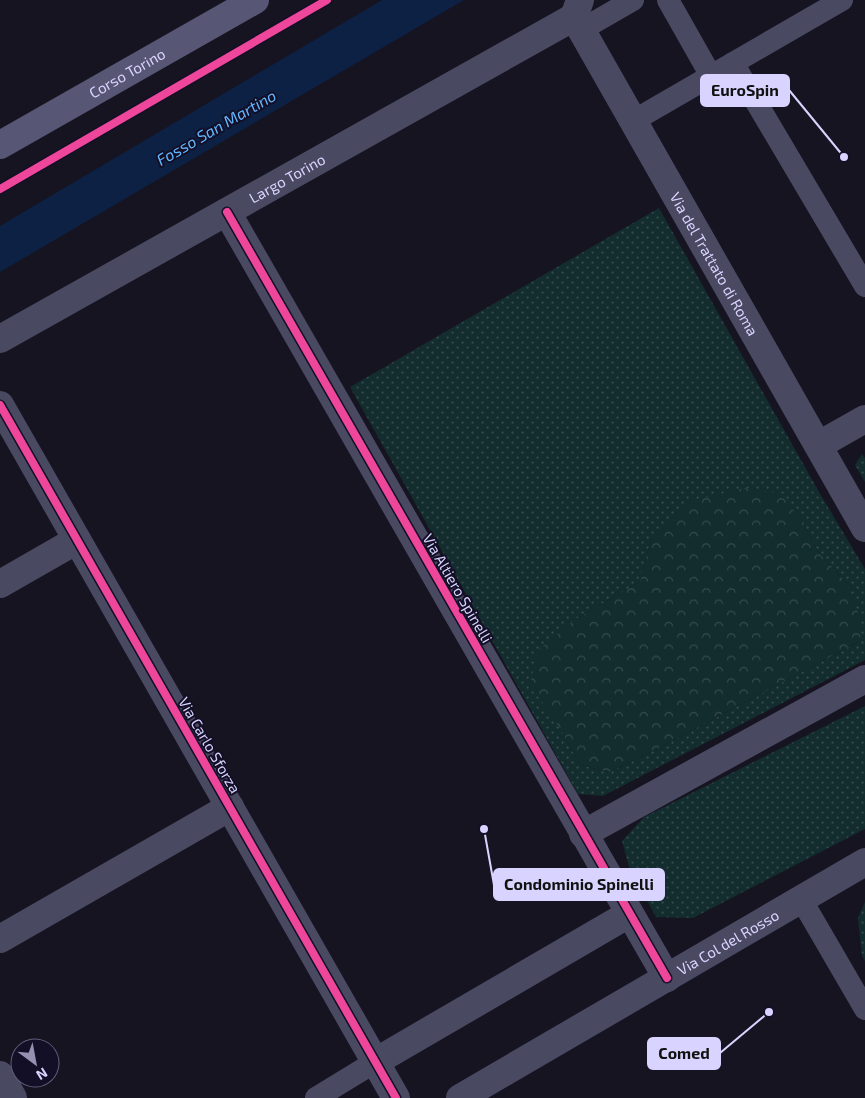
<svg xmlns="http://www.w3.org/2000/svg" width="865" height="1098" viewBox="0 0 865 1098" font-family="'Exo 2',sans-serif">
	<defs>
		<pattern id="grass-dots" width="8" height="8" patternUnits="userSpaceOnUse" patternTransform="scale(1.25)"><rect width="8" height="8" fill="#132c2d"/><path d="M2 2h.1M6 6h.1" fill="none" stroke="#354a4c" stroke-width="1.8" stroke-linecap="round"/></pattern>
		<pattern id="forest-crowns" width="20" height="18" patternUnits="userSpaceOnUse" patternTransform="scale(1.25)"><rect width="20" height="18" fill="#132c2d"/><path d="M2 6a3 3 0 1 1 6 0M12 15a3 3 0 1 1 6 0" fill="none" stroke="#354a4c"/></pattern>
	</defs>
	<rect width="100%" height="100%" fill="#161421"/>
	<!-- grass -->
	<g fill="url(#grass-dots)" fill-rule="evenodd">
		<path d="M 659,208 L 819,492 L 865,569 L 865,660 L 603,796 L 578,794 L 350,387 ZM 801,519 L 818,552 L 847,583 L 860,641 L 655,750 L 609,772 L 580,765 L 561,730 L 576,619 L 640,582 L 651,539 Z"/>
		<path d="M 862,454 L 865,458 L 865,482 L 855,465 Z"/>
		<path d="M 865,706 L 865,829 L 693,918 L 656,917 L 629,867 L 622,841 L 644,817 Z"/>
		<path d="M 865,902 L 865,961 L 862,956 L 858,918 Z"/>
	</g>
	<!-- forest -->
	<path fill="url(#forest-crowns)" d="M 745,488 L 779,493 L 801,519 L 818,552 L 847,583 L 861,620 L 860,641 L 655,750 L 609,772 L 580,765 L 561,730 L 530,685 L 538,650 L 576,619 L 640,582 L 651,539 L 689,502 Z"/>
	<!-- water -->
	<path fill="#0d2144" d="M 382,0 L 464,0 L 0,272 L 0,226 Z"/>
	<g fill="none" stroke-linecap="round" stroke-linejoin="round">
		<!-- lane -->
		<g stroke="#4a4962" stroke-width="22">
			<path d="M 668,0 L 711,76"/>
			<path d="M 581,30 L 633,0"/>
			<path d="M 733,63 L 865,286"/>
			<path d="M 633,121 L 842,0"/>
			<path d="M 801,899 L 865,1009"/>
			<path d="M 316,1098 L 375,1062"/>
		</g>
		<!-- street -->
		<g stroke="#4a4962" stroke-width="28">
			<path id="s1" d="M 580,0 L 574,17 L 865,528"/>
			<path d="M 227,212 L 667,978"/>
			<path id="s2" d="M 0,339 L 574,17"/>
			<path d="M 0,405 L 396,1098"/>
			<path d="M 819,445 L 865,419"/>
			<path d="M 0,584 L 77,540"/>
			<path d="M 583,834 L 865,679"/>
			<path d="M 0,939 L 230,807"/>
			<path d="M 375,1062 L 629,914"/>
			<path d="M 0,1075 L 13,1098"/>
			<path id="s3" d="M 460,1098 L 865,862"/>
		</g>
		<!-- secondary -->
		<path stroke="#575674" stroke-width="28" id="s4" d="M 0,145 L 255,0"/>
		<!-- cycleway casing -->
		<g stroke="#130f26" stroke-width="11">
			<g id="cycleway">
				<path d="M 0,189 L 327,0"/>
				<path d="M 227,212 L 667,978"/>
				<path d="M 0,405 L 396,1098"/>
			</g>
		</g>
		<!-- cycleway -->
		<use href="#cycleway" stroke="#ed469a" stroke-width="8"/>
	</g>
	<g text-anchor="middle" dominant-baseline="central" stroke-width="4" stroke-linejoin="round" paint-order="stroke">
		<!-- street labels -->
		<g font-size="15" fill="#d9d4ff" stroke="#130f26">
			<text stroke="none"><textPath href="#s4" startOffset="146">Corso Torino</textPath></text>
			<text stroke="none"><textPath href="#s2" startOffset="329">Largo Torino</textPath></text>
			<text stroke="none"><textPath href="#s1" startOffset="302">Via del Trattato di Roma</textPath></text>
			<text transform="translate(458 588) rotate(60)">Via Altiero Spinelli</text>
			<text transform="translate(210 745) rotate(60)">Via Carlo Sforza</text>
			<text stroke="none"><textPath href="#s3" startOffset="310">Via Col del Rosso</textPath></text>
		</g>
		<!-- water labels -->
		<g font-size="16" font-style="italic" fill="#62b6ff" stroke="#130f26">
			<text transform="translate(216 127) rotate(-30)">Fosso San Martino</text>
		</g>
	</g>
	<!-- callouts -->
	<path fill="none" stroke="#d9d4ff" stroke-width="2" d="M844 157L789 90M484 829L494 885M769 1012L720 1053"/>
	<g fill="#d9d4ff" stroke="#130f26" stroke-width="2">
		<circle cx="844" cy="157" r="5"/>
		<circle cx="484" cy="829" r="5"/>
		<circle cx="769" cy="1012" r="5"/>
	</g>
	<g fill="#d9d4ff" stroke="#d9d4ff" stroke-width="2">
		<rect x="701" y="75" width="88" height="31" rx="5"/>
		<rect x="494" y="869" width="170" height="31" rx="5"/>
		<rect x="648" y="1038" width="72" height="31" rx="5"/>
	</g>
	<g font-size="16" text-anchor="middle" font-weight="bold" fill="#111">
		<text x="745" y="96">EuroSpin</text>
		<text x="579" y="890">Condominio Spinelli</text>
		<text x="684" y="1059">Comed</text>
	</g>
	<!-- north arrow -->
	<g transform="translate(35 1063) rotate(148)"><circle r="24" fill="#130f26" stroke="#625e7d"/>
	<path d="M0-4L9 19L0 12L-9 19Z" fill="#9591b1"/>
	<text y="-8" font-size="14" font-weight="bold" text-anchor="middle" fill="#d9d4ff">N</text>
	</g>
</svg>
